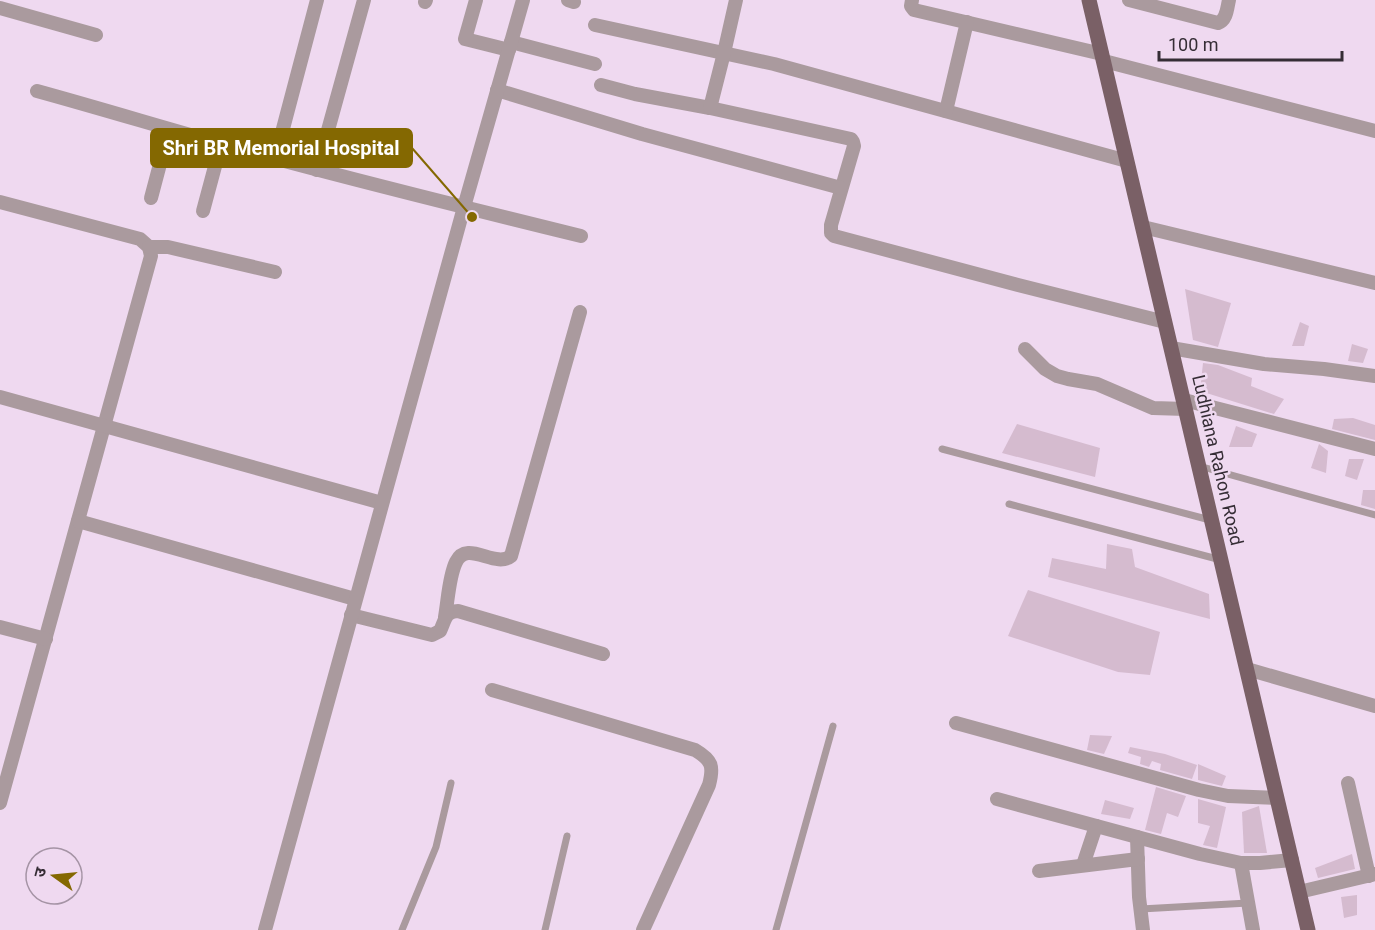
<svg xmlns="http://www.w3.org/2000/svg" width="1375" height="930" viewBox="0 0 1375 930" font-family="Roboto,'Noto Sans Devanagari',sans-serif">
	<rect width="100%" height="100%" fill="#efd9f0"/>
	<!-- building -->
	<g fill="#d5bbcf">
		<path d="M 1185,289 L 1231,303 L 1218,347 L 1193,340 Z"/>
		<path d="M 1300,322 L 1309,326 L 1304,346 L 1292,346 Z"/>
		<path d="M 1352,344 L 1368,349 L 1363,363 L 1348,361 Z"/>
		<path d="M 1203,363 L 1218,365 L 1252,378 L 1251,386 L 1284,399 L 1274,414 L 1200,391 Z"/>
		<path d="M 1353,418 L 1375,425 L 1375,440 L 1332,429 L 1334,419 Z"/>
		<path d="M 1017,424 L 1100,448 L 1095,477 L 1002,453 Z"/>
		<path d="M 1236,426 L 1257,434 L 1252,447 L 1229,447 Z"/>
		<path d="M 1319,444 L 1328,451 L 1326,473 L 1311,468 Z"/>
		<path d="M 1349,459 L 1364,459 L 1357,480 L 1345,476 Z"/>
		<path d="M 1363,490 L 1375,490 L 1375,509 L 1361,505 Z"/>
		<path d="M 1107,544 L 1132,549 L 1135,567 L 1209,594 L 1210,619 L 1048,577 L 1052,558 L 1106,569 Z"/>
		<path d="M 1028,590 L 1160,632 L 1150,675 L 1118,672 L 1008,636 Z"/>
		<path d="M 1090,735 L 1112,736 L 1104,754 L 1087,750 Z"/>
		<path d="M 1130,747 L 1165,754 L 1197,765 L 1192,779 L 1160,770 L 1161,764 L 1152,761 L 1149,767 L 1140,764 L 1141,757 L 1128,753 Z"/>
		<path d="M 1198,764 L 1226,776 L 1222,786 L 1198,780 Z"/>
		<path d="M 1156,787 L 1186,796 L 1178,817 L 1167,813 L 1161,834 L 1145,830 Z"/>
		<path d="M 1198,799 L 1226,807 L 1217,848 L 1203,845 L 1210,826 L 1198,823 Z"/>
		<path d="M 1105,800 L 1134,808 L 1130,819 L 1101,814 Z"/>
		<path d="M 1259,806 L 1267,853 L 1244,853 L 1242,812 Z"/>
		<path d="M 1352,854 L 1355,869 L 1318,878 L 1315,868 Z"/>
		<path d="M 1357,895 L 1357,915 L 1344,918 L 1341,897 Z"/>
	</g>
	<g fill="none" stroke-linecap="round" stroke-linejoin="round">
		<!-- service -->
		<g stroke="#aa9a9e" stroke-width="7">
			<path d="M 942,449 L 1210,520"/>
			<path d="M 1199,466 L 1375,515"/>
			<path d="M 1009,504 L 1221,560"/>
			<path d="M 1141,909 L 1248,903"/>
			<path d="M 402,930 L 436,847 L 451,783"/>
			<path d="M 545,930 L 567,836"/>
			<path d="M 776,930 L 833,726"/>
		</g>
		<!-- minor -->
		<g stroke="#aa9a9e" stroke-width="14">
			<path d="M 476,0 L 465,39 L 509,50"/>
			<path d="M 568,0 L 574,2"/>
			<path d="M 912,0 L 911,6 L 914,10 L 1102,54"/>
			<path d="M 1129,0 L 1218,23 C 1227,20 1227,8 1229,0"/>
			<path d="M 425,2 L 426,0"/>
			<path d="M 0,8 L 96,35"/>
			<path d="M 595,25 L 774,64 L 1127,161"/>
			<path d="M 511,42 L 595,64"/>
			<path d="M 1104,61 L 1375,131"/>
			<path d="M 601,85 L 635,94 L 710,108 L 851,139 L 853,142 L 854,146 L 831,225 L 831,233 L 834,236 L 1018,285 L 1165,322"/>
			<path d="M 497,90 L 642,134 L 841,188"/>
			<path d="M 37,91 C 117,113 197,138 277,159 C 378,186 479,211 581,236"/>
			<path d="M 710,108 L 724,53 L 736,0"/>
			<path d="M 946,111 L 967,22"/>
			<path d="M 275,159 L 317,0"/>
			<path d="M 317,170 L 364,0"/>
			<path d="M 151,198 L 169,130"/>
			<path d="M 0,202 L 140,239 L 149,247 L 151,256 L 0,803"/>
			<path d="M 203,211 L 221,144"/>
			<path d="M 1143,227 L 1375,283"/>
			<path d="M 149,247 L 168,247 L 275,272"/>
			<path d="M 1171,348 L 1264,364 L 1324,369 L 1375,376"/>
			<path d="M 1025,349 L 1045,369 L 1057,376 L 1068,379 L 1097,384 L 1153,408 L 1186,409"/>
			<path d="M 0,397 L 382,503"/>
			<path d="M 1184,400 L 1375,449"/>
			<path d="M 78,521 L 355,599"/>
			<path d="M 351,615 L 432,635 L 440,631 C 445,621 445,611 458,611 L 603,654"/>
			<path d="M 445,617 C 448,600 449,576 456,562 C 467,539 495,569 511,556 L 580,312"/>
			<path d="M 0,627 L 46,639"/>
			<path d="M 1247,669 L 1375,706"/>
			<path d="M 492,690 L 695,750 C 712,760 714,766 709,785 L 643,930"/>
			<path d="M 956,723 L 1199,790 L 1228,796 L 1277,798"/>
			<path d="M 1348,783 L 1369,876"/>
			<path d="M 997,799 L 1200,854 L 1241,863 L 1260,863 L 1292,860"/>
			<path d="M 1137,837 L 1139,897 L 1143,930"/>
			<path d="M 1241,863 L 1253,930"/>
			<path d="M 1083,865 L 1096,826"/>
			<path d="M 1039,871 L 1138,859"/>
			<path d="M 1299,892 L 1375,874"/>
			<path d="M 265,930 L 464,207 L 523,0"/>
		</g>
		<!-- primary -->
		<path stroke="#7a6066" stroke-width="15" d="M 1089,0 L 1308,930"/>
	</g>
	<g text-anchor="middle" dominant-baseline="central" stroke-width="5" stroke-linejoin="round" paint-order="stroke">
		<!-- street labels -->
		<g font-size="18" fill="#352d35" stroke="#efd9f0">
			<text transform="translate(1218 460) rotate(77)">Ludhiana Rahon Road</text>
		</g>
	</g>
	<!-- callouts -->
	<path fill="none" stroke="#846801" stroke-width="2" d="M472 217L412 148"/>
	<circle fill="#846801" stroke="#efd9f0" stroke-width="2" cx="472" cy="217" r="6"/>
	<rect fill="#846801" stroke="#846801" stroke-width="2" x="151" y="129" width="261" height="38" rx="6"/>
	<g font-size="20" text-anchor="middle" font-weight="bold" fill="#fff">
		<text x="281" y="155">Shri BR Memorial Hospital</text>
	</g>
	<!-- north arrow -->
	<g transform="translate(54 876) rotate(285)"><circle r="28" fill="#efd9f0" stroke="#a594a5" stroke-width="1.5"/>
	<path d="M0-4.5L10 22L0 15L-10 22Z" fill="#846801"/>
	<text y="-9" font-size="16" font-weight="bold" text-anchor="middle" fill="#352d35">उ</text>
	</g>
	<!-- scale -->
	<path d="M1159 51v9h183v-9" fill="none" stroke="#352d35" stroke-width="3"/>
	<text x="1168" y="51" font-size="18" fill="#352d35" stroke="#efd9f0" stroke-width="4.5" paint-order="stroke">100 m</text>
</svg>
